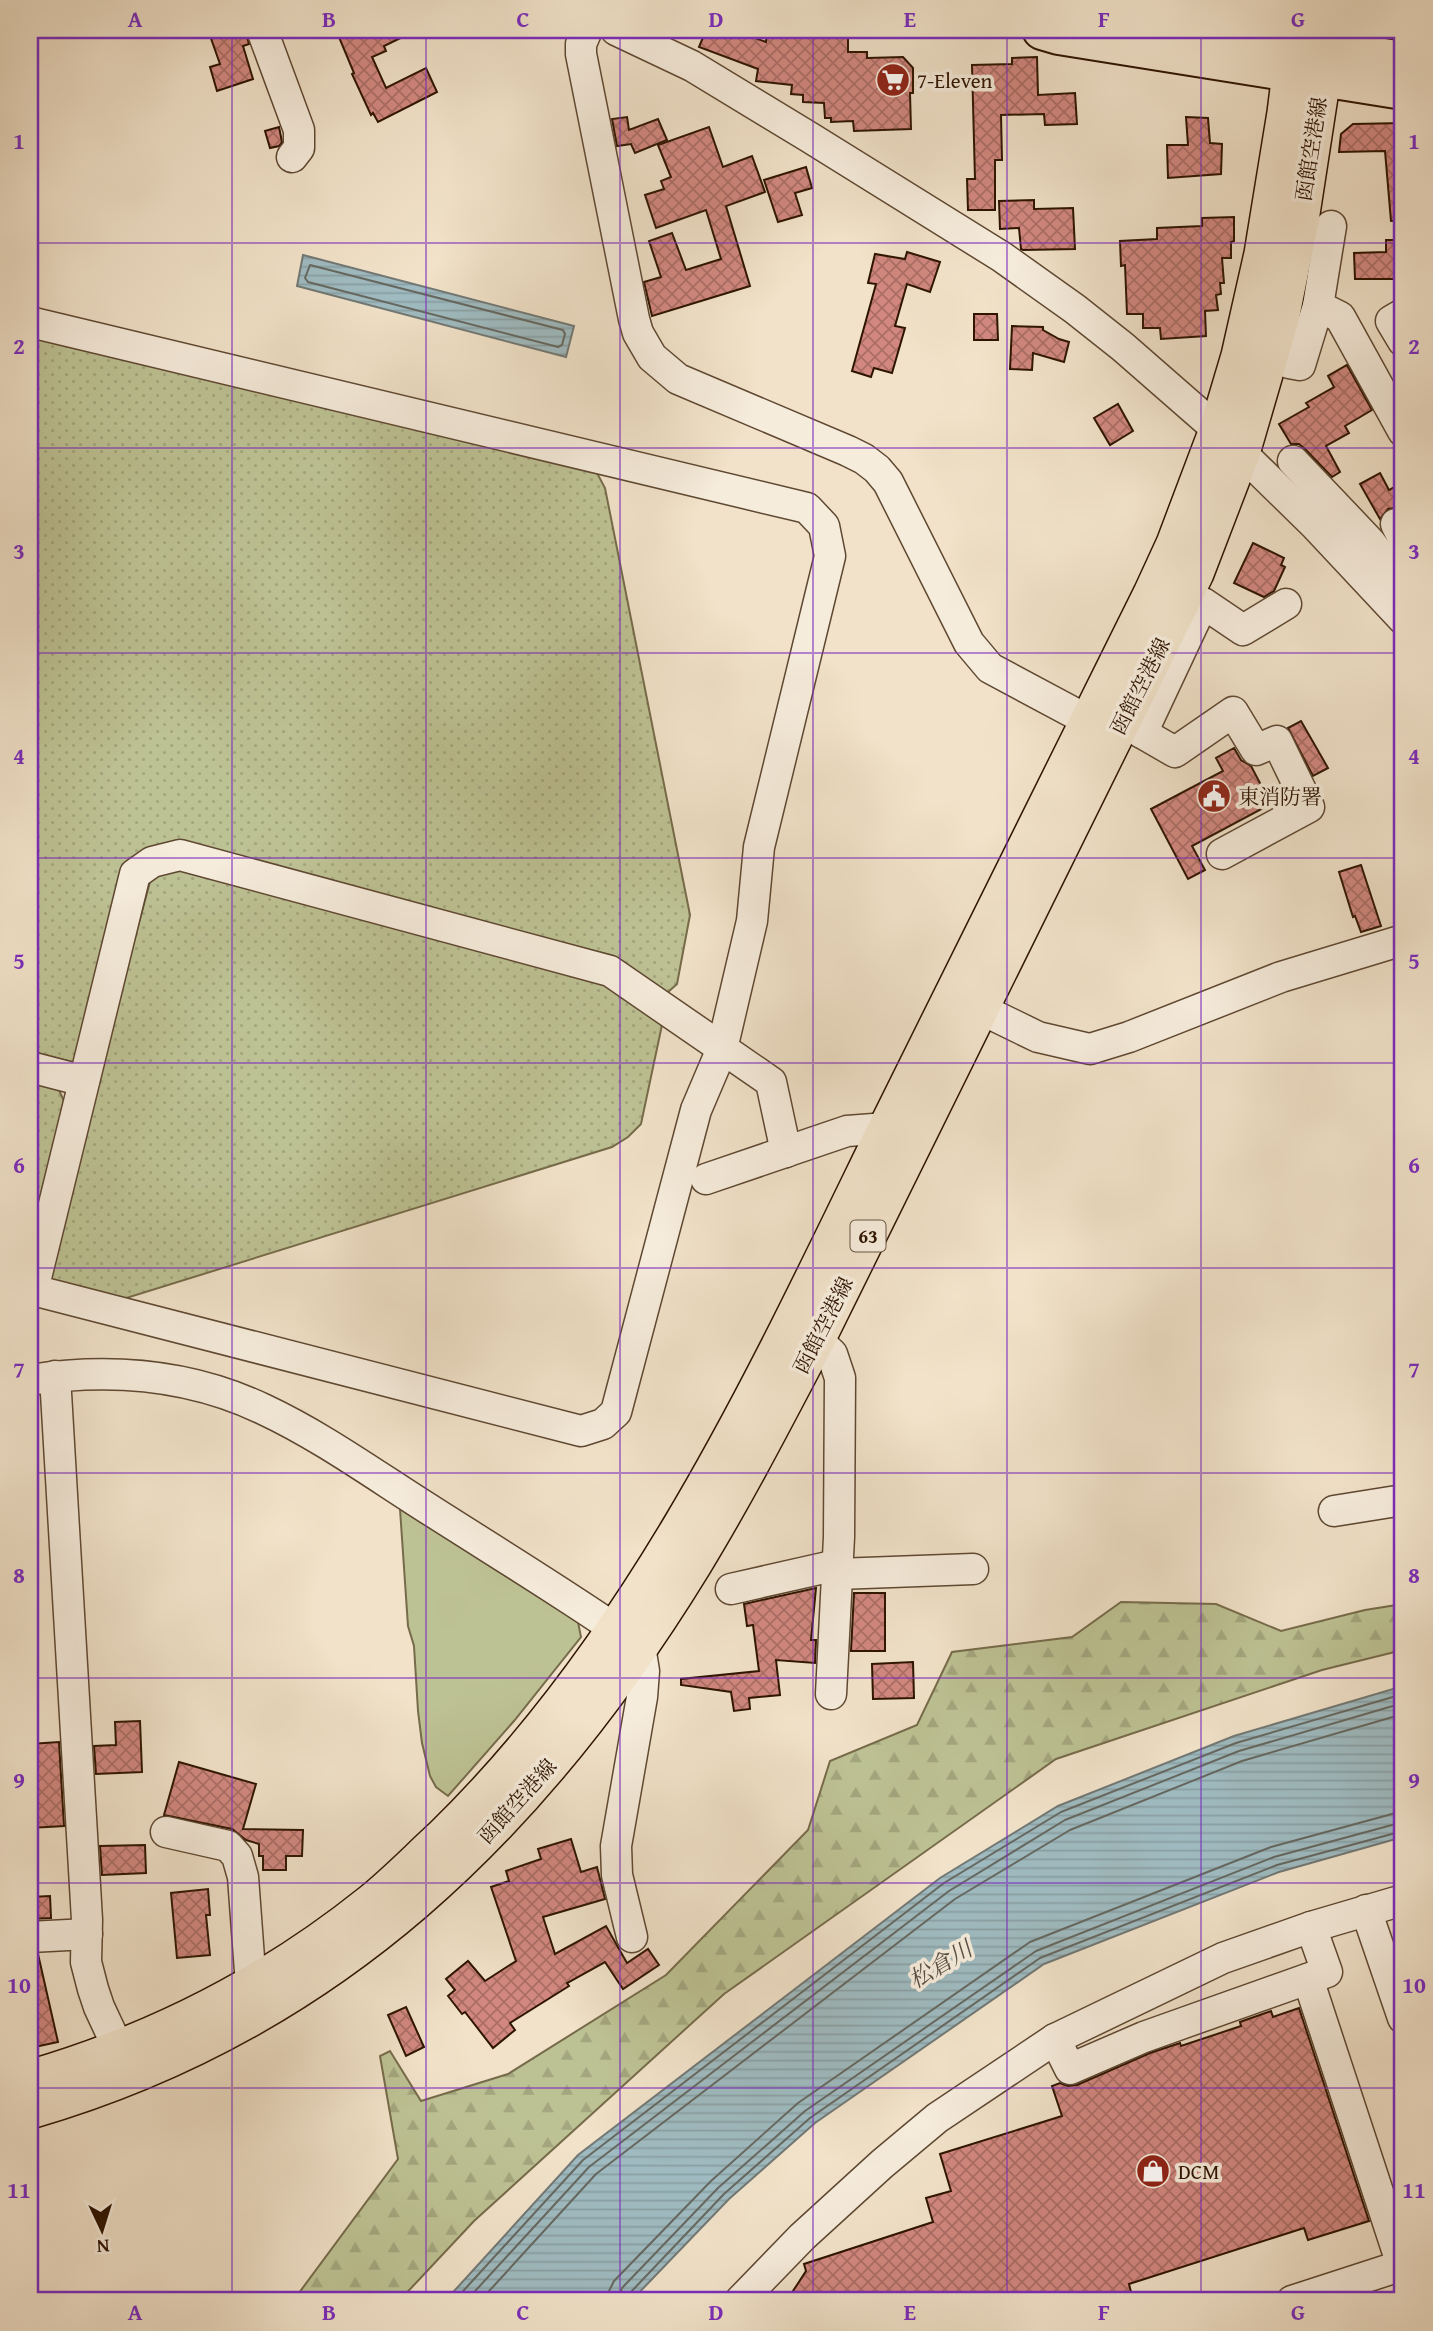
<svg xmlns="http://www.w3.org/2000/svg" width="1433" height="2331" viewBox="0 0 1433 2331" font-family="'Gentium Book Plus','Noto Serif JP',serif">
	<defs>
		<pattern id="grass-dots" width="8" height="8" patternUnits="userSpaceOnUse" patternTransform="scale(1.75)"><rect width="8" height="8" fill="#bdc294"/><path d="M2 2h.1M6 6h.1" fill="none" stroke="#a3a67e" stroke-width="1.8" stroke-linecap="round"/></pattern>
		<pattern id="forest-firs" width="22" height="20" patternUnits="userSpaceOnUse" patternTransform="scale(1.75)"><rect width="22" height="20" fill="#bdc294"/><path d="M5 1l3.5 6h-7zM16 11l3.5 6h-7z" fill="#a3a67e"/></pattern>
		<pattern id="water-rules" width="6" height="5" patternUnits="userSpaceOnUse" patternTransform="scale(1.75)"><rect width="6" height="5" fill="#9fbbc1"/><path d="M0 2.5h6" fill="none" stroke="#89a0a4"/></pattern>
		<pattern id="building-cross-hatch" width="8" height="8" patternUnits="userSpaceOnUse" patternTransform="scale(1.75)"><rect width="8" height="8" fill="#d28880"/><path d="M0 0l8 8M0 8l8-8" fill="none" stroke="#ab6e66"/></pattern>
	</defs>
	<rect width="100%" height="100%" fill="#f1e2c9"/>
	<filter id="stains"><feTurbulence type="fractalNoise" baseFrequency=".00286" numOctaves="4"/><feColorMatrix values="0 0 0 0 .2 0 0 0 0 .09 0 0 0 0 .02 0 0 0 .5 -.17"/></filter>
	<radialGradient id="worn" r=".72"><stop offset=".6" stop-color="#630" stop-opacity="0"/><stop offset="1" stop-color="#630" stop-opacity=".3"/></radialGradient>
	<!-- grass -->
	<g fill="url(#grass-dots)" stroke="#766b4a" stroke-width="2">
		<path d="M 30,332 L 596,471 L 605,488 L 690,915 L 677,984 L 667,993 L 614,956 L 178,844 L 151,848 L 76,1063 L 30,1051 Z"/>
		<path d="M 172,864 L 601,976 L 662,1025 L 641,1124 L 628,1137 L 612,1147 L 107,1304 L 41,1285 L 150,882 Z"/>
		<path d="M 30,1079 L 58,1088 L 64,1101 L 65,1113 L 30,1255 Z"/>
	</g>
	<!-- forest -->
	<path fill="url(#forest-firs)" stroke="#766b4a" stroke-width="2" d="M 1121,1602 L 1216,1604 L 1281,1631 L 1365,1610 L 1403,1604 L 1403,1650 L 1322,1670 L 1056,1759 L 724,1994 L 474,2221 L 399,2301 L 293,2301 L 398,2159 L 380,2056 L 390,2051 L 421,2101 L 508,2074 L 666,1975 L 808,1830 L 830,1761 L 917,1725 L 952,1652 L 1072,1637 Z"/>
	<!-- park -->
	<path fill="#bdc294" stroke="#766b4a" stroke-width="2" d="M 400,1509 L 578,1622 L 581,1637 L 514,1721 L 448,1796 L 436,1787 L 430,1776 L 422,1743 L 418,1711 L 414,1646 L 408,1626 Z"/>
	<!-- water -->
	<g fill="url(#water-rules)" stroke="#727874" stroke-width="2">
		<path d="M 303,255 L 574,326 L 566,357 L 297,286 Z"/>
		<path d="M 1403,1686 L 1403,1837 L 1279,1872 L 1044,1964 L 815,2123 L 729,2199 L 631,2301 L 445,2301 L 578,2155 L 940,1878 L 1058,1806 L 1234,1736 Z"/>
	</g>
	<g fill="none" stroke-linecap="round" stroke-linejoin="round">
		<!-- shore -->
		<g stroke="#666860" stroke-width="2">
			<path d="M 310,265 L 563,330 L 565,334 L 562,345 L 558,347 L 308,282 L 305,278 Z"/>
			<path d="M 454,2301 L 583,2160 L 944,1883 L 1061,1812 L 1236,1743 L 1403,1694"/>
			<path d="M 466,2301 L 589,2167 L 949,1891 L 1065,1820 L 1239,1751 L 1403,1703"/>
			<path d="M 480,2301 L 596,2174 L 955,1899 L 1070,1830 L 1242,1761 L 1403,1714"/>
			<path d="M 608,2301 L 609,2291 L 614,2281 L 711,2181 L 798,2103 L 1030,1942 L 1271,1847 L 1403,1811"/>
			<path d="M 618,2301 L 622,2288 L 718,2188 L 805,2111 L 1036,1951 L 1274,1857 L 1403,1822"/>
			<path d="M 627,2301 L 629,2294 L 724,2194 L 810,2118 L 1040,1958 L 1277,1865 L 1403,1831"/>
		</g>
	</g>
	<!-- building -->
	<g fill="url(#building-cross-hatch)" stroke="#2e1400" stroke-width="2">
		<path d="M 208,30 L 245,30 L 249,44 L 243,46 L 253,79 L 217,91 L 210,67 L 220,64 Z"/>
		<path d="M 336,30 L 417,30 L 384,46 L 386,51 L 372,57 L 386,88 L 426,68 L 437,92 L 378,122 L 373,113 L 371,115 L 352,74 L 354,73 Z"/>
		<path d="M 706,30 L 733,30 L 766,42 L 767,30 L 806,30 L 812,35 L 848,36 L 848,52 L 867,52 L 867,58 L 903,57 L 913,68 L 913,93 L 910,93 L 911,129 L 854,131 L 853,121 L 831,122 L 831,118 L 825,118 L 824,103 L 803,102 L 803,95 L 791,94 L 792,85 L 756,81 L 758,69 L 699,47 Z"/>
		<path d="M 1037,57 L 1038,95 L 1075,93 L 1077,124 L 1045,125 L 1044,114 L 1001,115 L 1002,160 L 995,160 L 995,210 L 968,210 L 967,179 L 975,179 L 972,65 L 1012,64 L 1012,58 Z"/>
		<path d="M 627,117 L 629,130 L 658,119 L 667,140 L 635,153 L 631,144 L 617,146 L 612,119 Z"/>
		<path d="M 1186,117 L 1208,118 L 1210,143 L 1222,144 L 1221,174 L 1168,178 L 1167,145 L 1188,145 Z"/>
		<path d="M 1403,123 L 1403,220 L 1391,221 L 1385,151 L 1339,152 L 1341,134 L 1353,124 Z"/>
		<path d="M 279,127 L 282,142 L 279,146 L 270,148 L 265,131 Z"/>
		<path d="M 709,127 L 723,167 L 752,156 L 765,192 L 726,206 L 750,286 L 652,316 L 644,282 L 661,277 L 649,241 L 672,233 L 686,270 L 721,259 L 706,210 L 656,228 L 645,195 L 664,189 L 661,181 L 671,177 L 658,145 Z"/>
		<path d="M 806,167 L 812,188 L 795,193 L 802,215 L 778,222 L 764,180 Z"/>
		<path d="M 1034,200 L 1034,209 L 1073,208 L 1075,249 L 1023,250 L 1021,249 L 1019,228 L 1000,229 L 999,201 Z"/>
		<path d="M 1234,217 L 1234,241 L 1231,242 L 1231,258 L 1222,258 L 1224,283 L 1220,283 L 1221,294 L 1216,295 L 1218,310 L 1205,311 L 1206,336 L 1161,339 L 1160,328 L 1143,328 L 1143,314 L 1127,314 L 1125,265 L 1121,266 L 1120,241 L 1157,239 L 1157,228 L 1202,226 L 1202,218 Z"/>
		<path d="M 1386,240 L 1403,240 L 1403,262 L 1397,262 L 1397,279 L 1355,279 L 1354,253 L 1386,252 Z"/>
		<path d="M 907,252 L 940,262 L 930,292 L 907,284 L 895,326 L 905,328 L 892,373 L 874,368 L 871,377 L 852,371 L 876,284 L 868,283 L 875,254 L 905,259 Z"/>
		<path d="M 974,314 L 997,314 L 998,340 L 974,340 Z"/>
		<path d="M 1012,326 L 1043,327 L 1043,330 L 1059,339 L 1069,342 L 1064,362 L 1033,353 L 1032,370 L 1010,369 Z"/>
		<path d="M 1347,365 L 1372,410 L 1345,426 L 1349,433 L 1326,446 L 1340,472 L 1332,477 L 1305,449 L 1299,444 L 1291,444 L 1279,424 L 1309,407 L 1306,403 L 1334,387 L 1328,376 Z"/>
		<path d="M 1118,404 L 1133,431 L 1110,445 L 1094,418 Z"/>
		<path d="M 1380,473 L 1389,490 L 1403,482 L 1403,507 L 1388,509 L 1380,519 L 1360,484 Z"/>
		<path d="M 1253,543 L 1284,558 L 1281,565 L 1285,567 L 1274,591 L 1264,597 L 1234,583 Z"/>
		<path d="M 1301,721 L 1328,768 L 1313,776 L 1288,728 Z"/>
		<path d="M 1234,748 L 1241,760 L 1251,766 L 1271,804 L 1192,846 L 1205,870 L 1188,879 L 1151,809 L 1223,771 L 1216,758 Z"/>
		<path d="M 1361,865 L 1381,926 L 1361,932 L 1355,916 L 1353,917 L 1339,872 Z"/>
		<path d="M 816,1588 L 811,1640 L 816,1640 L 815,1663 L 776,1660 L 780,1695 L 749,1698 L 750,1709 L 734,1711 L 731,1692 L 681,1685 L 681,1679 L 759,1671 L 753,1625 L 747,1626 L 744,1604 Z"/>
		<path d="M 854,1593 L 885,1593 L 885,1651 L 851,1651 Z"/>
		<path d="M 913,1662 L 914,1698 L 873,1699 L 872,1664 Z"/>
		<path d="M 140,1721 L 142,1772 L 96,1774 L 94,1746 L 116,1745 L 115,1722 Z"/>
		<path d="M 59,1742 L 64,1826 L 30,1828 L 30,1744 Z"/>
		<path d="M 179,1762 L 256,1784 L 243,1829 L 303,1830 L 302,1856 L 286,1856 L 286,1870 L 263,1870 L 263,1856 L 259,1856 L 259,1844 L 246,1840 L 232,1829 L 164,1815 Z"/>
		<path d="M 571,1839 L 581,1872 L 597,1867 L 605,1899 L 543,1917 L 555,1954 L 606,1926 L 627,1963 L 648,1949 L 659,1965 L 623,1989 L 605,1962 L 567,1983 L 569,1986 L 510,2023 L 515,2030 L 493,2048 L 465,2012 L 462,2014 L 448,1996 L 455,1990 L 446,1979 L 468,1961 L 485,1981 L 516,1961 L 491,1887 L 509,1881 L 506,1871 L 541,1859 L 538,1849 Z"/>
		<path d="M 145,1845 L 146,1873 L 102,1875 L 100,1846 Z"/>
		<path d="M 208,1889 L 210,1915 L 206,1915 L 210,1955 L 177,1958 L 171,1893 Z"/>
		<path d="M 50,1896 L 51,1918 L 30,1919 L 30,1897 Z"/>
		<path d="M 30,1954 L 38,1954 L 58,2042 L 30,2048 Z"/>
		<path d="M 406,2007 L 424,2047 L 406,2056 L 388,2015 Z"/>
		<path d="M 1299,2008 L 1369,2221 L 1308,2240 L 1304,2228 L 1129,2284 L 1131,2292 L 1101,2301 L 796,2301 L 793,2291 L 806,2271 L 804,2264 L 933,2222 L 926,2198 L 951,2191 L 940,2154 L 1062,2116 L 1052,2086 L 1060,2083 L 1068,2086 L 1077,2085 L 1150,2053 L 1180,2043 L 1181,2046 L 1241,2026 L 1240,2022 L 1271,2011 L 1273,2017 Z"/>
	</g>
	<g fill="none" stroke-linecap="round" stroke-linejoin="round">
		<!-- minor casing -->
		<g stroke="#5f4832" stroke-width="33">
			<g id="minor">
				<path d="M 262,30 L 299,130 L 299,148 L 292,157"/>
				<path d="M 587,30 L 581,44 L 581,54 L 634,319 L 638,333 L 652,357 L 678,379 L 848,451 L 864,459 L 877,469 L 888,482 L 969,643 L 990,668 L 1089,721"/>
				<path d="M 616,30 L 692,66 L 809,137 L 1002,257 L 1075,309 L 1123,347 L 1218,430 L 1315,525 L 1403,619"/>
				<path d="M 1318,306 L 1340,317 L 1403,431"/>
				<path d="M 1403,314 L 1391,321 L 1403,341"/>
				<path d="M 30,322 L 807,508 L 824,526 L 830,556 L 759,847 L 752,921 L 722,1049 L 696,1110 L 616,1412 L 603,1424 L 581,1431 L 33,1290"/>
				<path d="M 1289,363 L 1300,365 L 1318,306 L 1331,226"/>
				<path d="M 1293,461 L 1370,542 L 1403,586"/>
				<path d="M 1396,524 L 1403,538"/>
				<path d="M 1104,711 L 1175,752 L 1233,712 L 1256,750 L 1277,741 L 1309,807 L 1222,854"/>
				<path d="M 1142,733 L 1203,603 L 1243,630 L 1286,604"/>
				<path d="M 960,999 L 1038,1037 L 1090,1049 L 1129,1037 L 1281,977 L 1403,940"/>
				<path d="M 30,1067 L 84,1081"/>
				<path d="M 706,1179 L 847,1131 L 887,1128 L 906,1134"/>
				<path d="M 30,1291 L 33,1290 L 135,874 L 152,862 L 180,855 L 610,971 L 771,1082 L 786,1152"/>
				<path d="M 801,1325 L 832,1354 L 840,1378 L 839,1537 L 831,1694"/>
				<path d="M 55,1376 L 87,1920 L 86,1962 L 93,1989 L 99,2007 L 127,2067"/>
				<path d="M 30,1380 C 109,1368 189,1374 263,1409 C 323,1437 379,1478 435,1513 C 504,1557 573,1599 640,1646 L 644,1671 L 642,1697 L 616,1846 L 617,1875 L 632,1937"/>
				<path d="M 1334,1511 L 1403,1500"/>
				<path d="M 837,1574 L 973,1569"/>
				<path d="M 731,1589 L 837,1565"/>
				<path d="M 166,1832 L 228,1846 L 237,1856 L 243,1877 L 251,1985 L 257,2002"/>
				<path d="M 1366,1910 L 1403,2018"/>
				<path d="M 30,1937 L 87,1934"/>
				<path d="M 1308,1979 L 1402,2265"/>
				<path d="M 1055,2039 L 1070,2069 L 1144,2037 L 1327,1972 L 1311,1927"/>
				<path d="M 740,2301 L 802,2237 L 882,2164 L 937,2118 L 1055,2039 L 1223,1958 L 1311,1927 L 1403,1900"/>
				<path d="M 1292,2301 L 1403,2265"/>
			</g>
		</g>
		<!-- major casing -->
		<g stroke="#2e1400" stroke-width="40">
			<g id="major">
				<path d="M 30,2079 C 154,2043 270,1984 371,1903 C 396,1883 418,1860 442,1838 C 647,1639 767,1374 890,1122 C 976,945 1064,769 1152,594 L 1175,544 L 1218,430 L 1240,356 L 1263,254 L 1286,113 L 1291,73 L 1307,47"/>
				<path d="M 30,2110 C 330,2023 533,1825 693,1564 C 738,1490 777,1414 817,1338 L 1195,573 L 1241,453 L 1280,319 L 1300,220 L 1322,77 L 1309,50"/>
			</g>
		</g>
		<!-- highway casing -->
		<g stroke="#2e1400" stroke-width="42">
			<g id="highway">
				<path d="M 1042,30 L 1059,35 L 1403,90"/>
				<path d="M 1203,30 L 1403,61"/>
			</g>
		</g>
		<!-- minor -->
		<use href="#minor" stroke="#f6ecdc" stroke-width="30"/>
		<!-- major -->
		<use href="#major" stroke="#f1e2c9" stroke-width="37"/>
		<!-- highway -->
		<use href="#highway" stroke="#f1e2c9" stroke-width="38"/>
	</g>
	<!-- grid -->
	<path fill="none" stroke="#7b2cbf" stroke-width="2" stroke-opacity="0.55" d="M 232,30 L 232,2301M 426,30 L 426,2301M 620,30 L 620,2301M 813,30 L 813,2301M 1007,30 L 1007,2301M 1201,30 L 1201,2301M 30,243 L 1403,243M 30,448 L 1403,448M 30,653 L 1403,653M 30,858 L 1403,858M 30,1063 L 1403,1063M 30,1268 L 1403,1268M 30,1473 L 1403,1473M 30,1678 L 1403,1678M 30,1883 L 1403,1883M 30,2088 L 1403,2088"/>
	<!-- icons -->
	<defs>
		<g id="supermarket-disc" transform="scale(1.75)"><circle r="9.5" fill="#8f2418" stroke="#f6ecdc"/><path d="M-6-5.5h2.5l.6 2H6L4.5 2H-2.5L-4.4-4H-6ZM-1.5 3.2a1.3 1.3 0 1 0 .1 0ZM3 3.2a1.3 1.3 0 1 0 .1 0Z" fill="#fff"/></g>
		<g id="civic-disc" transform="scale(1.75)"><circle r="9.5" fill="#8f2418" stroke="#f6ecdc"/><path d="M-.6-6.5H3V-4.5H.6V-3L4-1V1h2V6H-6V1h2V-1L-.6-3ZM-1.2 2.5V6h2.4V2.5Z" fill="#fff"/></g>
		<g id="shop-disc" transform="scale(1.75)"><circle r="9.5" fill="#8f2418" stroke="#f6ecdc"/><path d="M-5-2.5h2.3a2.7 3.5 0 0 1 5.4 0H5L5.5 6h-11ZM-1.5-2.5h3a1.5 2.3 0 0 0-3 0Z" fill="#fff"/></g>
	</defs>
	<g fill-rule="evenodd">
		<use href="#supermarket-disc" x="893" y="80"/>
		<use href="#civic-disc" x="1214" y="796"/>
		<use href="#shop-disc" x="1153" y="2171"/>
	</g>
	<g text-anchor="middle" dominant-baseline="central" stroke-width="7" stroke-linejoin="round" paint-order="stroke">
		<!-- shield labels -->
		<rect fill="#f6ecdc" stroke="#6a5542" stroke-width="2" x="850.5" y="1220.5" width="35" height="31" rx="5"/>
		<g font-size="19" font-weight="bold" fill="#2e1400">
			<text x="868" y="1236">63</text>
		</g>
		<!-- poi labels -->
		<g font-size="21" fill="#2e1400" stroke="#f6ecdc" text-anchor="start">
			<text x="917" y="80">7-Eleven</text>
			<text x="1238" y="796">東消防署</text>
			<text x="1178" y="2171">DCM</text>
		</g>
		<!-- street labels -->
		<g font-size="21" fill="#2e1400" stroke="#f6ecdc">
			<text transform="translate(1311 149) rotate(-81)">函館空港線</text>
			<text transform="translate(1140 686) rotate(-63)">函館空港線</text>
			<text transform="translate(823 1325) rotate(-63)">函館空港線</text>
			<text transform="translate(517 1801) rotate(-48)">函館空港線</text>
		</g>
		<!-- water labels -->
		<g font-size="23" font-style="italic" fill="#564e44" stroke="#f6ecdc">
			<text transform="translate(940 1964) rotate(-31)">松倉川</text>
		</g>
	</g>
	<!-- margin -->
	<rect width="1433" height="2331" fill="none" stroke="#f1e2c9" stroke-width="77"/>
	<!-- north arrow -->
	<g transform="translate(102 2230) rotate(176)" stroke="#f6ecdc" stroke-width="5" paint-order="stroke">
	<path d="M0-5L12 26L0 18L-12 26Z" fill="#2e1400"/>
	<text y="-10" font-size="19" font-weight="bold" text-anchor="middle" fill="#2e1400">N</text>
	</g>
	<rect x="38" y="38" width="1356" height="2254" fill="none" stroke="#7b2cbf" stroke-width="2.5"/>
	<g font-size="23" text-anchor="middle" font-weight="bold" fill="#7b2cbf">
		<text x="135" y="27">A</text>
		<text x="329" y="27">B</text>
		<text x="523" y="27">C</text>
		<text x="716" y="27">D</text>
		<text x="910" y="27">E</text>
		<text x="1104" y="27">F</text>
		<text x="1298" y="27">G</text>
		<text x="19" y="149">1</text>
		<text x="1414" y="149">1</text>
		<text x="19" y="354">2</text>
		<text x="1414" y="354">2</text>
		<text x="19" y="559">3</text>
		<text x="1414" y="559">3</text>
		<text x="19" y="764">4</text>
		<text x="1414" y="764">4</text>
		<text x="19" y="969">5</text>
		<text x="1414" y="969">5</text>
		<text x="19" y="1173">6</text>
		<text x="1414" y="1173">6</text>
		<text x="19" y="1378">7</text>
		<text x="1414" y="1378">7</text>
		<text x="19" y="1583">8</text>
		<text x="1414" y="1583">8</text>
		<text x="19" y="1788">9</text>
		<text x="1414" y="1788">9</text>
		<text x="19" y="1993">10</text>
		<text x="1414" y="1993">10</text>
		<text x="19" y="2198">11</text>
		<text x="1414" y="2198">11</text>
		<text x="135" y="2320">A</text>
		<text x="329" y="2320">B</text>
		<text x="523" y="2320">C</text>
		<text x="716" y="2320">D</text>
		<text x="910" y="2320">E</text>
		<text x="1104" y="2320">F</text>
		<text x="1298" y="2320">G</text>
	</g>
	<rect width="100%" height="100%" filter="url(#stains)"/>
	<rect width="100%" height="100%" fill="url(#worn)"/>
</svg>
